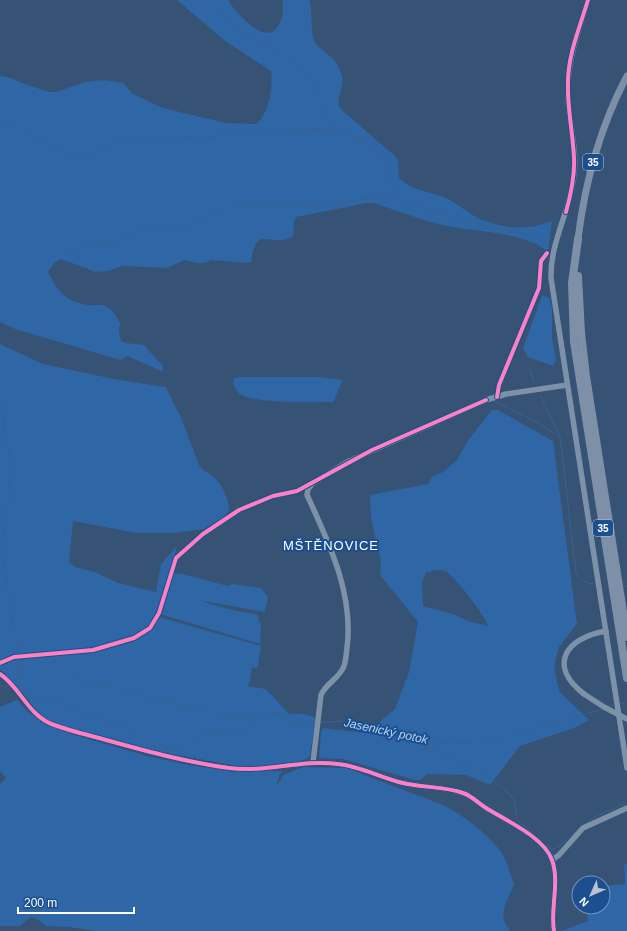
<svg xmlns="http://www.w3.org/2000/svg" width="627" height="931" viewBox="0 0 627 931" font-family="Helvetica,sans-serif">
	<rect width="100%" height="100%" fill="#365274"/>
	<!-- green -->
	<g fill="#2f66a5" fill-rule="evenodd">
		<path d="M 177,0 L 228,0 C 235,11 250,28 263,32 C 279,38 286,11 282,0 L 309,0 C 313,12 310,28 314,40 C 320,53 337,54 342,76 C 344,87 337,96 339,106 L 343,111 L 395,156 L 398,161 L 399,178 C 412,191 434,192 450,200 C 459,205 468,213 478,218 C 502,229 528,231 552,221 L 548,252 C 525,231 472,232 442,225 C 419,219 397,211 374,203 L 367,203 L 296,217 L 294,221 L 293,237 C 269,248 256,223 251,262 L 248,263 L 211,260 L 205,263 L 197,263 L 185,260 L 167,268 L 122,266 L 108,271 L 96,272 L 61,259 L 55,262 L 48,271 C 56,291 68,304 91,305 C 98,306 103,303 109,308 C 114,311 117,318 120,323 L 119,331 L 121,341 L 126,343 L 144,345 L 163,366 L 163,372 L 127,356 L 120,360 L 15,329 L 0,322 L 0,76 L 11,78 L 22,83 L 49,92 L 56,92 L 85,82 L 102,80 L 118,82 L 123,83 L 133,94 L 163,108 L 226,123 L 257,124 C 269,112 273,88 271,71 L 225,41 Z"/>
		<path d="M 542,296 L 549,297 L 552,308 L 552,339 L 556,360 L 553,366 L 528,357 L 523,348 Z"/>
		<path d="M 0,344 L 43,364 L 119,380 L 166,387 L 181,418 L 199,465 C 203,471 206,471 211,475 C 222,483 229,498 229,511 L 225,516 L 204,529 L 174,533 L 136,533 L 73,521 L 69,562 L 75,567 L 95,572 L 118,583 L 156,592 L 161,564 L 176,547 L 173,573 L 183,574 L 228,586 L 232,584 L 261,588 L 268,597 L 265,612 L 198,600 L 228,609 L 258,615 L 259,622 L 261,623 L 260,644 L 160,614 L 159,617 L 261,646 L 258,666 L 256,668 L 252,667 L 250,681 L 247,686 L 266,689 L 289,714 L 304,714 L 314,717 L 315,720 L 310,756 C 300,767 253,767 238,766 L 149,750 L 111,738 L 109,739 L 64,732 L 147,756 L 189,765 L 236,772 L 283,771 L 279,775 L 277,786 L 283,775 L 303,767 L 346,768 L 443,805 C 461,813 490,836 501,852 C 507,861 510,873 514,884 C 508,903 496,912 510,931 L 95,931 L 68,927 L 46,926 L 39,920 L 31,917 L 20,926 L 0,926 L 0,784 L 6,778 L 0,771 L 0,707 L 17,700 L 32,716 L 24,697 L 4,672 L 0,670 Z"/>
		<path d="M 241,377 L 319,377 L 343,380 L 333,402 C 313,402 255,404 240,394 C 237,392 235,387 233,384 L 234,378 Z"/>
		<path d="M 492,410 L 498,410 L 553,441 L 577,624 L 559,647 L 554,667 L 559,691 L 589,720 L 574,728 L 520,746 L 490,785 L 466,775 L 427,774 L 420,780 L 415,780 L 343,759 L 319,758 L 321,733 L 323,728 L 366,733 L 395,709 L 409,672 L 418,622 L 380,575 L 381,561 L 371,518 L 370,495 L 428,484 L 431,477 L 443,472 L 456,461 L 469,439 ZM 435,570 C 438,570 442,570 445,571 C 454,575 485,616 488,626 L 468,621 L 453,614 L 423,606 L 422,582 L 426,573 Z"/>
		<path d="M 624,864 L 627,864 L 627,931 L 561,931 L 588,921 L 585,907 L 603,907 L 603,886 L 625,884 Z"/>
	</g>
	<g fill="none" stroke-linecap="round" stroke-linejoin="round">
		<!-- stream -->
		<g stroke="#3b618d" stroke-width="1">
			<path d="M 210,7 L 247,35 L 303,67 L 314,84 L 332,130 L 358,139 L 376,151 L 384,163 L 397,193 L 407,204 L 482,225 L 531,235 L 542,240 L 549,249"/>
			<path d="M 0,122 L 14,124 L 53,149 L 76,156 L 89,155 L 126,138 L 137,136 L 164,141 L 185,137 L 206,138 L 246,132 L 281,133 L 313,129 L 331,130"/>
			<path d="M 67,253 L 93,244 L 120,240 L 144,230 L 182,228 L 230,207 L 248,205 L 314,206 L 371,198 L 393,192 L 397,193"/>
			<path d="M 529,367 L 534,382"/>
			<path d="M 541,396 L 560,437 L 576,572 C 580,581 586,583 594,584"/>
			<path d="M 494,401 L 537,422 L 558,436"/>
			<path d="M 0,402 L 11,461 L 8,507 L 3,536 L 8,547 L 5,563 L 12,627 L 19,641 L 19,654"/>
			<path d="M 0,559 L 4,562"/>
			<path d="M 626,586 L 627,586"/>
			<path d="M 70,678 L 113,687 L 161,701 L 202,709 L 230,717 L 249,717 L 256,719"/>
			<path d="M 19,685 L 19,657"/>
			<path d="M 0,686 L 9,686"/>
			<path d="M 17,686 L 19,685 L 28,698 L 34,701 L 39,701 L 50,696 L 56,697 L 73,711 L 94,716 L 110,725 L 137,730 L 152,745 L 170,749 L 179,749 L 207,733 L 246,731 C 255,721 264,714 278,713 L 290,723 L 314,723"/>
			<path d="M 620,704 L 625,703"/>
			<path d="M 610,706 L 614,705"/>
			<path d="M 320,723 L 340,721 L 430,742 L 479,744 L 603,709"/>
			<path d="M 417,740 L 425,747 L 474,766 L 509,793 L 515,802 L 517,820 L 534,834"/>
			<path d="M 544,843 L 551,850 C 563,846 574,831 586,823 C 598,814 613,809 626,803"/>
		</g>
		<!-- tertiary -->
		<g stroke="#7d92a8" stroke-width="5.5">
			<path d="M 588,0 C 578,32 566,64 568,98 C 569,123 577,148 574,174 C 571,210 550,241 551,278 L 627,768"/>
			<path d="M 0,674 C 21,688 28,716 54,725 C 68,730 84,734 99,738 C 142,750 185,762 229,768 C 266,773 301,759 338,764 C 360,766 381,778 403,783 C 423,788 444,786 463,793 C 472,796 478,803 486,808 C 505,820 544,837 552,860 C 560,882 550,909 554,931"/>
			<path d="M 584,694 C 547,665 566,638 606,631"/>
			<path d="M 313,762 L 321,695 C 326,683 340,678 344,666 C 346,661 346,654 347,648 C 354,594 329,543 307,495 L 308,489 L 313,483 L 347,462 L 486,400 L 506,394 L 567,385"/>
			<path d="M 552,860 L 559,855 L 583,828 L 627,808"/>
		</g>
		<!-- primary -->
		<path stroke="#7d8ea7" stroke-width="7" d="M 578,239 C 585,182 600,127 627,76"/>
		<!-- trunk -->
		<g stroke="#7e90a7" stroke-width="8">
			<path d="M 578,239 L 572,283 L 574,342 L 627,678"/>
			<path d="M 578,276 L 581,333 L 586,376 L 627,637"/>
		</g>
		<!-- tertiary-bridge -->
		<path stroke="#7d92a8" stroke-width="5.5" d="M 584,694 L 604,707 L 627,719"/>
		<!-- cycleway casing -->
		<g stroke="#1b4f8f" stroke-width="6">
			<g id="cycleway">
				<path d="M 566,212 C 571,194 575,177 574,158 C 573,133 567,108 568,82 C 568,54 580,27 588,0"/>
				<path d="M 497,397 L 499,385 L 539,288 L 541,261 L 547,253"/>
				<path d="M 0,663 L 14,657 L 93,650 L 134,638 L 150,628 L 159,613 L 176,558 L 203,534 L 239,510 L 273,496 L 297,491 L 372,450 L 486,400"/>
				<path d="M 0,674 C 21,688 28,716 54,725 C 68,730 84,734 99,738 C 142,750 185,762 229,768 C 266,773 301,759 338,764 C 360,766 381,778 403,783 C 423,788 444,786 463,793 C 472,796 478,803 486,808 C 505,820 544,837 552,860 C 560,882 550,909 554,931"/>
			</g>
		</g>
		<!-- cycleway -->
		<use href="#cycleway" stroke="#ff80c0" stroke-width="4"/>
	</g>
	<g text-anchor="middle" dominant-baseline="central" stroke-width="4" stroke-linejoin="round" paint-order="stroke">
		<!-- shield labels -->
		<g fill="#1b4f8f" stroke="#bbcadd" stroke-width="1">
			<rect x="583" y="154" width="20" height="16" rx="3"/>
			<rect x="593" y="520" width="20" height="16" rx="3"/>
		</g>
		<g font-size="10" font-weight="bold" fill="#fff">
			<text x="593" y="162">35</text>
			<text x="603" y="528">35</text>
		</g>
		<!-- water labels -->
		<g font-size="12" font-style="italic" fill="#b5d3f5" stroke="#1b4f8f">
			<text transform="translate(386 731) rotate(12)">Jasenický potok</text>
		</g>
		<!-- quarter labels -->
		<g font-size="13" letter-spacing="1" fill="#fff" stroke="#1b4f8f">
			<text x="331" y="545">MŠTĚNOVICE</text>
		</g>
	</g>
	<!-- north arrow -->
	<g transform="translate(591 895) rotate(225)"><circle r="19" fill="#1b4f8f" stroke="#7695bc"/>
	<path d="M0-3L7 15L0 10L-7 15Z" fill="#b9c2ce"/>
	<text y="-6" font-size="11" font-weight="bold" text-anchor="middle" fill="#ffffff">N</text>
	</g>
	<!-- scale -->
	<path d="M18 907v6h116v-6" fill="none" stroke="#ffffff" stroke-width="2"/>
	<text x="24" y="907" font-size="12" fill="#ffffff" stroke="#1b4f8f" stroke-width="3" paint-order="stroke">200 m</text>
</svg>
